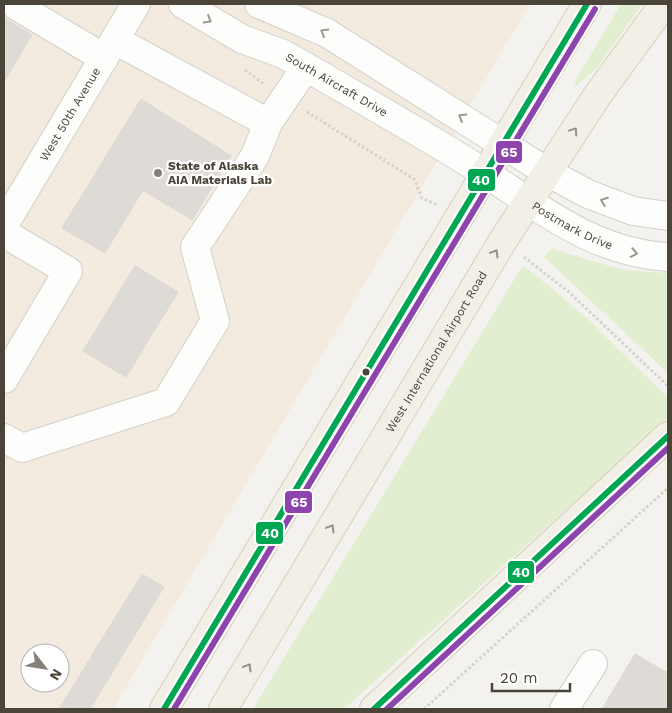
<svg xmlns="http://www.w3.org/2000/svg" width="672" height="713" viewBox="0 0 672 713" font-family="'Work Sans',sans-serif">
	<rect width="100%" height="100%" fill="#f4f2ee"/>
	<!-- commercial -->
	<path fill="#f3ebdf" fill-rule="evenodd" d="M 4,4 L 530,4 L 113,709 L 4,709 ZM 30,653 L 60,653 L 60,683 L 30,683 Z"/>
	<!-- green -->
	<g fill="#e1eecf">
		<path d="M 621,4 L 642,4 L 597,68 L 576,86 L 575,81 Z"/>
		<path d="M 552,249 L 623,270 L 668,273 L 668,373 L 544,257 Z"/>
		<path d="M 523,265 L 588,319 L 668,398 L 668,418 L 344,709 L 253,709 Z"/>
	</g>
	<!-- building -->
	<g fill="#dedbd6" stroke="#dcd9d4">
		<path d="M 4,18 L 32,35 L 4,82 Z"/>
		<path d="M 141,99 L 231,156 L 192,220 L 143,190 L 105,253 L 62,228 Z"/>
		<path d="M 135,266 L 178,292 L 126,377 L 83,351 Z"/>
		<path d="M 142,574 L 164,587 L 90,709 L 59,709 Z"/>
		<path d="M 635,654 L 668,673 L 668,709 L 602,709 Z"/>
	</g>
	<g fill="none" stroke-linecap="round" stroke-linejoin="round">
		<!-- minor casing -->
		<g stroke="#d2d0cb" stroke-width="30">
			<g id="minor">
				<path d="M 19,4 L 17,6 L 104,58"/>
				<path id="s1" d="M 183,4 L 242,39 L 283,54 L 306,67 C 366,102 427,136 485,173 C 544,211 596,253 668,257"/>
				<path d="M 259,4 L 327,33 L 547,172 L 588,194 L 633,211 L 668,216"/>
				<path d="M 115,40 L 268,123 L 306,67"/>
				<path id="s2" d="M 4,225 L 136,4"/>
				<path d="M 4,233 L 68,271 L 4,379"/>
				<path d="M 4,438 L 22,448 L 166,402 L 215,321 L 195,247 L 255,156 L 268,123"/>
				<path d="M 564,709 L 593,664"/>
			</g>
		</g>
		<!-- major casing -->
		<g stroke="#d6cebb" stroke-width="30">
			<g id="major">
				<path d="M 164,709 L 587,4"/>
				<path id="s3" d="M 223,709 L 502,242 L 597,96 L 664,4"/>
				<path d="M 374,709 L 668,436"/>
			</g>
		</g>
		<!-- path -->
		<g stroke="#d3d2cc" stroke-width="3" stroke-dasharray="2.5 2.5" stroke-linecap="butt">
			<path d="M 245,70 L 264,84"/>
			<path d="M 307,112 L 414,179 L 422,198 L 437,205"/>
			<path d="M 524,257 L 570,293 L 668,386"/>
			<path d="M 424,709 L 668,488"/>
		</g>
		<!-- minor -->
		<use href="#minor" stroke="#fdfdfc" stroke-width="28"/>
		<!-- major -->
		<use href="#major" stroke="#f2efe6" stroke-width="28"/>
		<!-- bus-1 casing -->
		<g stroke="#fff" stroke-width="10">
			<g id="bus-1">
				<path d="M 164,709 L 587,4"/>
				<path d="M 374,709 L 668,436"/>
			</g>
		</g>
		<!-- bus-2 casing -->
		<g stroke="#fff" stroke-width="10">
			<g id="bus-2">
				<path d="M 174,709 L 595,9"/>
				<path d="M 387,709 L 668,448"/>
			</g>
		</g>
		<!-- bus-1 -->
		<use href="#bus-1" stroke="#00a651" stroke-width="6"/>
		<!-- bus-2 -->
		<use href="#bus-2" stroke="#8e44ad" stroke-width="6"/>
	</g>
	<!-- one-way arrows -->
	<defs><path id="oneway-chevron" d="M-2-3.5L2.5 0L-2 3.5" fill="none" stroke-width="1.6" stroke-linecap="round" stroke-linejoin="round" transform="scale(1.25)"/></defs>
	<g stroke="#9b9791">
		<use href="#oneway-chevron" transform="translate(208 20) rotate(31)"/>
		<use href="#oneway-chevron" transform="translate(324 32) rotate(-150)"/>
		<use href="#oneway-chevron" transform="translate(462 117) rotate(-148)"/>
		<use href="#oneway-chevron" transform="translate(604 201) rotate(-159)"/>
		<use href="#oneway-chevron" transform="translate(634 253) rotate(11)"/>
	</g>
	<g stroke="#969187">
		<use href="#oneway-chevron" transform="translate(574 131) rotate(-56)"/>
		<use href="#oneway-chevron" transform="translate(495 253) rotate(-59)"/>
		<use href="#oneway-chevron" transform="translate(331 528) rotate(-59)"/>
		<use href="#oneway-chevron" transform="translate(248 667) rotate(-59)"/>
	</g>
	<!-- markers -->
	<circle fill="#868178" stroke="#fff" stroke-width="2" cx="158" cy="173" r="5"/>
	<circle fill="#4b4439" stroke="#fff" stroke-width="2" cx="366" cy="372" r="4.5"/>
	<g text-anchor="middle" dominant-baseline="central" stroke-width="4.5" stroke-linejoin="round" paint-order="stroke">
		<!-- street labels -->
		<g font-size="12" fill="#4b4439" stroke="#fff">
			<text stroke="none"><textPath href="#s1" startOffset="174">South Aircraft Drive</textPath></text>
			<text stroke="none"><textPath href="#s2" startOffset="129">West 50th Avenue</textPath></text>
			<text stroke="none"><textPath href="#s1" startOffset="449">Postmark Drive</textPath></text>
			<text stroke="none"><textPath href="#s3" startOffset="416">West International Airport Road</textPath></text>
		</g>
		<!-- poi labels -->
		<g font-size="12" font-weight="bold" fill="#4b4439" stroke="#fff" text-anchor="start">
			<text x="168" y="166">State of Alaska<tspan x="168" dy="14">AIA Materials Lab</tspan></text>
		</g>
	</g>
	<g stroke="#fff" stroke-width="2">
		<rect x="495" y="140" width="28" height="24" rx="5" fill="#8e44ad"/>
		<rect x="467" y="168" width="29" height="24" rx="5" fill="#00a651"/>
		<rect x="284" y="490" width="29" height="24" rx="5" fill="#8e44ad"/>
		<rect x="255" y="521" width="29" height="24" rx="5" fill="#00a651"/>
		<rect x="507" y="560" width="28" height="24" rx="5" fill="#00a651"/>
	</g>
	<g font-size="14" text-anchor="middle" font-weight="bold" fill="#fff">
		<text x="509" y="157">65</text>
		<text x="481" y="185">40</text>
		<text x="299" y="507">65</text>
		<text x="270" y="538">40</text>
		<text x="521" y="577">40</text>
	</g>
	<!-- border -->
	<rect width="672" height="713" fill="none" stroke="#4b4439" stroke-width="10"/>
	<!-- north arrow -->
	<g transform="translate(45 668) rotate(121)"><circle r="24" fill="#ffffff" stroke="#b7b4b0"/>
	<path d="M0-4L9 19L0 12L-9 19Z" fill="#868178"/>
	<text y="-8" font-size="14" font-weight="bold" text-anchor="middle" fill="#4b4439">N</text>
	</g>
	<!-- scale -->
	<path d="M492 683v8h78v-8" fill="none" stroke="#4b4439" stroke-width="2.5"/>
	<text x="500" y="683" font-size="15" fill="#4b4439" stroke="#ffffff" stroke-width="4" paint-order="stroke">20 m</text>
</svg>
